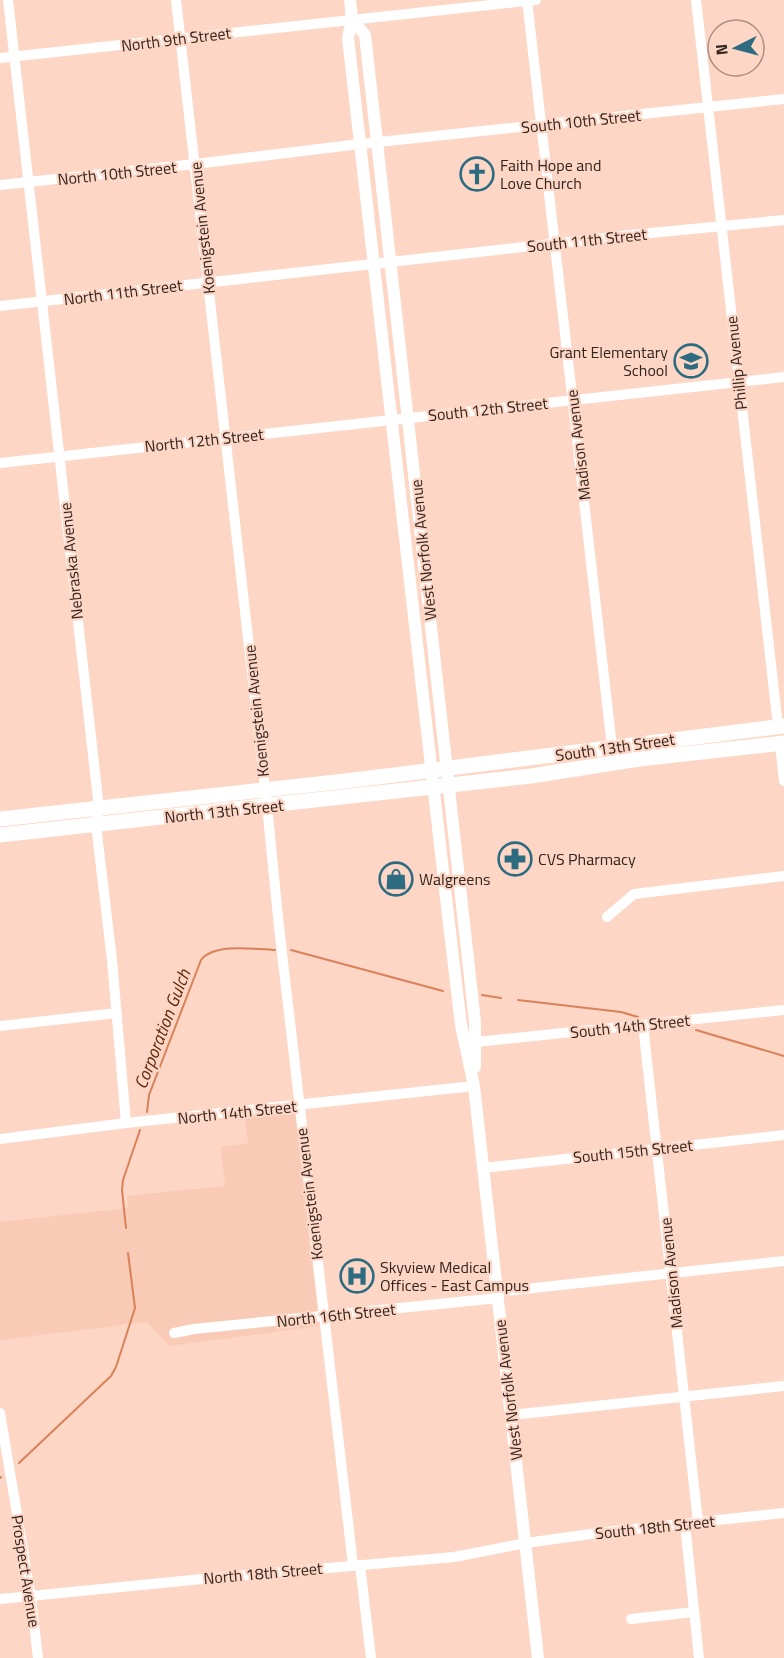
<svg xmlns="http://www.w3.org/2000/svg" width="784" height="1658" viewBox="0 0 784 1658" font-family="'Titillium Web',sans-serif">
	<rect width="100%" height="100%" fill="#fdd6c5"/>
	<!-- built -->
	<path fill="#f9cbb6" d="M 295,1111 L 319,1326 L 169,1346 L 147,1322 L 0,1340 L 0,1222 L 128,1208 L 127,1196 L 225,1186 L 221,1147 L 248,1143 L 245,1117 Z"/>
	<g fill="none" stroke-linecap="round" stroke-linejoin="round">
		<!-- stream -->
		<g stroke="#da8159" stroke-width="2">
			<path d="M 291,950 L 443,991"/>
			<path d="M 482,995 L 501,998"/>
			<path d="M 518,1000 L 621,1012 L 638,1017"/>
			<path d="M 696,1030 L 784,1056"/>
			<path d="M 147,1112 L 149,1095 L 201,960 C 214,943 255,949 275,950"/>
			<path d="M 126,1228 L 122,1190 L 123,1180 L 140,1130"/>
			<path d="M 19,1463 L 111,1376 L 116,1367 L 135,1308 L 128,1253"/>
			<path d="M 0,1478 L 1,1477"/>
		</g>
		<!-- minor -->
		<g stroke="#fff" stroke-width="10">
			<path d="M 8,0 L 99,808 L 96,825 L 112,960 L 126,1123"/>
			<path d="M 176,0 L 267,806 L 279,927 L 353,1565"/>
			<path d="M 527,0 L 612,747"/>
			<path d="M 696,0 L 778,726"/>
			<path d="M 0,58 L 536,0"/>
			<path d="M 0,185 L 195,164 L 360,144 L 784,99"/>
			<path d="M 0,306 L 630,235 L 784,220"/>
			<path d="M 0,463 L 784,377"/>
			<path d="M 780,743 L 784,781"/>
			<path d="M 607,917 L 634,894 L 784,876"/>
			<path d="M 643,1025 L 698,1522"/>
			<path d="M 0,1026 L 117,1013"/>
			<path d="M 476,1042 L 784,1010"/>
			<path d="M 0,1139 L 126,1123 L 474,1086"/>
			<path d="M 483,1168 L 784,1135"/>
			<path d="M 497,1292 L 784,1261"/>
			<path d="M 174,1333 L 194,1329 L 498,1298"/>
			<path d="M 0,1413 L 31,1597 L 38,1658"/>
			<path d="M 511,1415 L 784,1386"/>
			<path d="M 685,1524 L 699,1658"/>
			<path d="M 360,1565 L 371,1658"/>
			<path d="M 0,1599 L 202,1579 L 454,1557 L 526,1543 L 605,1532 L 784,1513"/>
			<path d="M 631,1619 L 694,1612"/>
		</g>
		<!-- major -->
		<g stroke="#fff" stroke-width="12">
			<path d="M 350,0 L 352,19 L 348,38 L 448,915 L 461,1025 L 474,1086 L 538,1658"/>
			<path d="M 352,19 L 365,35 L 377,142 L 475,1022 L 475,1067"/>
		</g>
		<!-- highway -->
		<g stroke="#fff" stroke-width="15">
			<path d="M 0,819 L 354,780 L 784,726"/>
			<path d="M 0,835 L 531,776 L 639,759 L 784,743"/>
		</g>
	</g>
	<!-- icons -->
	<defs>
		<g id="church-ring" transform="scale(1.725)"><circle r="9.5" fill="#fdd6c5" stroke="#2d6b81" stroke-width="1.5"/><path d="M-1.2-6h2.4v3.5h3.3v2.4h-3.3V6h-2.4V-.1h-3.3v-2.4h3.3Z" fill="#2d6b81"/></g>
		<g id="school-ring" transform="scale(1.725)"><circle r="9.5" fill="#fdd6c5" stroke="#2d6b81" stroke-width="1.5"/><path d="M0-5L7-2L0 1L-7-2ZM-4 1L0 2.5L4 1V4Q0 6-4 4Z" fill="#2d6b81"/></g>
		<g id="pharmacy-ring" transform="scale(1.725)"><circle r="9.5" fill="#fdd6c5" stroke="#2d6b81" stroke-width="1.5"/><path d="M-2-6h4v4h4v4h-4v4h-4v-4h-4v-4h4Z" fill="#2d6b81"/></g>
		<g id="shop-ring" transform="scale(1.725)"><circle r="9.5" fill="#fdd6c5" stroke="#2d6b81" stroke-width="1.5"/><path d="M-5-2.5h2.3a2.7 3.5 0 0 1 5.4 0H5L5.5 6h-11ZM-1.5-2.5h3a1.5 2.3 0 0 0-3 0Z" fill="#2d6b81"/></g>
		<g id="hospital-ring" transform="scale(1.725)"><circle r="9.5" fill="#fdd6c5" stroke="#2d6b81" stroke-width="1.5"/><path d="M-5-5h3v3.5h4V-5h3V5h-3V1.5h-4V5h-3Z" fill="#2d6b81"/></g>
	</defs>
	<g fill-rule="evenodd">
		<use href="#church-ring" x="477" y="174"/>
		<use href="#school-ring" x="691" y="361"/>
		<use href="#pharmacy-ring" x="515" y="859"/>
		<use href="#shop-ring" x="396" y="879"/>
		<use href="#hospital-ring" x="357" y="1276"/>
	</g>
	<g text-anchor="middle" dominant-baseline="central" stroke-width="4.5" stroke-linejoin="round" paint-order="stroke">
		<!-- street labels -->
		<g font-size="16" fill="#33241e" stroke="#fdd6c5">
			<text transform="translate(176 39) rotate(-7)">North 9th Street</text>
			<text transform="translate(581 121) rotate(-6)">South 10th Street</text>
			<text transform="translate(117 173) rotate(-6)">North 10th Street</text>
			<text transform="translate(202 228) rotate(-96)">Koenigstein Avenue</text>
			<text transform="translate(587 240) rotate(-6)">South 11th Street</text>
			<text transform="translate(123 292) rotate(-7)">North 11th Street</text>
			<text transform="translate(736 363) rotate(-96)">Phillip Avenue</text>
			<text transform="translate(488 409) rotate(-6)">South 12th Street</text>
			<text transform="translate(204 440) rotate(-6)">North 12th Street</text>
			<text transform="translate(578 445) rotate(-97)">Madison Avenue</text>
			<text transform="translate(423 550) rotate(-96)">West Norfolk Avenue</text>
			<text transform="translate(71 561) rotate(-96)">Nebraska Avenue</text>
			<text transform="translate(256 711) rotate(-96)">Koenigstein Avenue</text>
			<text transform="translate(615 747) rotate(-8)">South 13th Street</text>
			<text transform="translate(224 811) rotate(-6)">North 13th Street</text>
			<text transform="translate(630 1026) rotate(-6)">South 14th Street</text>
			<text transform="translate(237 1112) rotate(-6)">North 14th Street</text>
			<text transform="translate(633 1151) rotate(-6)">South 15th Street</text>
			<text transform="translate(309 1194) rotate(-97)">Koenigstein Avenue</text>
			<text transform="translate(671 1273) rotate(-96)">Madison Avenue</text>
			<text transform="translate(336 1315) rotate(-6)">North 16th Street</text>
			<text transform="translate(508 1390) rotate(-97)">West Norfolk Avenue</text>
			<text transform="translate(655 1527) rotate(-6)">South 18th Street</text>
			<text transform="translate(26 1571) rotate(81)">Prospect Avenue</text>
			<text transform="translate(263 1573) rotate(-5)">North 18th Street</text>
		</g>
		<!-- poi labels -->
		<g font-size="16" fill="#33241e" stroke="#fdd6c5" text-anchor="start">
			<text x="500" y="165">Faith Hope and<tspan x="500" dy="18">Love Church</tspan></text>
			<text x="668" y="352" text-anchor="end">Grant Elementary<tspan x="668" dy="18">School</tspan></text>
			<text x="538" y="859">CVS Pharmacy</text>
			<text x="419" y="879">Walgreens</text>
			<text x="380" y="1267">Skyview Medical<tspan x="380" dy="18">Offices - East Campus</tspan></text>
		</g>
		<!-- water labels -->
		<g font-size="18" font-style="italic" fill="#62290b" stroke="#fdd6c5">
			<text transform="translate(162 1029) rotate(-69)">Corporation Gulch</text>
		</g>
	</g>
	<!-- north arrow -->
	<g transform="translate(736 48) rotate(264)"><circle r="28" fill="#fdd6c5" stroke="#ac8f82" stroke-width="1.5"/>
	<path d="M0-4.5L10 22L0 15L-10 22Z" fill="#2d6b81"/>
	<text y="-9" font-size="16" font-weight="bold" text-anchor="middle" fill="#33241e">N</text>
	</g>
</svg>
